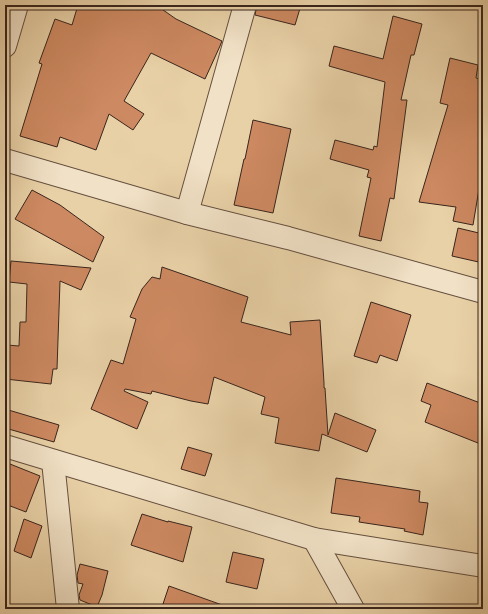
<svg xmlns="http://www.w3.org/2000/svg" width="488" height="614" viewBox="0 0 488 614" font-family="'IM FELL DW Pica',serif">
	<rect width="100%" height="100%" fill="#e9d1a7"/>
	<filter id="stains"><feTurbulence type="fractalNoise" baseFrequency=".005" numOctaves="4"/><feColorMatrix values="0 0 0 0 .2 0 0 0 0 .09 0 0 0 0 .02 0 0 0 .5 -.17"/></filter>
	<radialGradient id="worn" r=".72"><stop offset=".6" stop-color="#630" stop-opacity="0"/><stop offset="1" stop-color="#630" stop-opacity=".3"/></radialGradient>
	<!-- building -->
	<g fill="#cd8961" stroke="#39251c">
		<path d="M 78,5 L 156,5 L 176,19 L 222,41 L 220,46 L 205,79 L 151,53 L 124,101 L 144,114 L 133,130 L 109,114 L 96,150 L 60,137 L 57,147 L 20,136 L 42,64 L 39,63 L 55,19 L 72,25 Z"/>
		<path d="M 257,5 L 301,5 L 295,25 L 255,15 Z"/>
		<path d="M 393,16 L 422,24 L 414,55 L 411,55 L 401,100 L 407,100 L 394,199 L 390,198 L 381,241 L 359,236 L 371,178 L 367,177 L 369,170 L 330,159 L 335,140 L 373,150 L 374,146 L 377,147 L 385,82 L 329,66 L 334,46 L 383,59 Z"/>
		<path d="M 450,58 L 478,65 L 476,78 L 483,80 L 483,183 L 480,183 L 473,225 L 453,221 L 456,207 L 419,202 L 448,105 L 440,103 Z"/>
		<path d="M 253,120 L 291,129 L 273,213 L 234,205 L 244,159 L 245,159 Z"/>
		<path d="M 32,190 L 60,205 L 104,237 L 93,262 L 15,219 Z"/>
		<path d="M 458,228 L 483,234 L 483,263 L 452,256 Z"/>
		<path d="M 11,261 L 91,268 L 81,290 L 60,281 L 57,369 L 53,369 L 51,384 L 5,379 L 5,360 L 7,360 L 7,345 L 19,346 L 20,322 L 26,322 L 27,284 L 9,282 Z"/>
		<path d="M 162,267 L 248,297 L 241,322 L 291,335 L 290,322 L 320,320 L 324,383 L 324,388 L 325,388 L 328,435 L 335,413 L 376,430 L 367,452 L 322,434 L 319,451 L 275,443 L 279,418 L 261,414 L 265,397 L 214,377 L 208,404 L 191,401 L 152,391 L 151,394 L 125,389 L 124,391 L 148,402 L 137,429 L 91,409 L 111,360 L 123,364 L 136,319 L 130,317 L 142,289 L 152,277 L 160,279 Z"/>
		<path d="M 371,302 L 411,315 L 397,361 L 380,355 L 377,363 L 354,356 Z"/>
		<path d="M 427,383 L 483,404 L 483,445 L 425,422 L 431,405 L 421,401 Z"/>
		<path d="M 5,409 L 59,425 L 54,442 L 5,428 Z"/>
		<path d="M 188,447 L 212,454 L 205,476 L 181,469 Z"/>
		<path d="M 5,462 L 40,476 L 26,512 L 5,504 Z"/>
		<path d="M 336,478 L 420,491 L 419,502 L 428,503 L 423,535 L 404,531 L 405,529 L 359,522 L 360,517 L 331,513 Z"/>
		<path d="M 142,514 L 168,522 L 168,521 L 192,527 L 183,562 L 131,545 Z"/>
		<path d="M 24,519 L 42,526 L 31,558 L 14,551 Z"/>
		<path d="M 233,552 L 264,559 L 257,589 L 226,582 Z"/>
		<path d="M 80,564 L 108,571 L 102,595 L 97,607 L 80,600 L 79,595 L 83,584 L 78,583 L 77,575 Z"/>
		<path d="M 169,586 L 225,606 L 225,609 L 178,609 L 163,604 Z"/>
	</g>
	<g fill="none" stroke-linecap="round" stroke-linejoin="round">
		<!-- minor casing -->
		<g stroke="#65503f" stroke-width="24">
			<g id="minor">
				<path d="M 5,46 L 17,5"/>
				<path d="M 5,160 L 187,213 L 288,238 L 483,292"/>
				<path d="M 187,213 L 245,5"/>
				<path d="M 5,446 L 314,539 L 483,566"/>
				<path d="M 53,461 L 68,609"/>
				<path d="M 314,539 L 353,609"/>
			</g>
		</g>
		<!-- minor -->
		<use href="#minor" stroke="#f1e1c6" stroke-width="22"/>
	</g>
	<!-- margin -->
	<rect width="488" height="614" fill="none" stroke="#e9d1a7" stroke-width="20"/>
	<rect x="6" y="6" width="476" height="602" fill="none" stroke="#39251c" stroke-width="2"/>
	<rect x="10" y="10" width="468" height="594" fill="none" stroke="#39251c"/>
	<rect width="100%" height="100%" filter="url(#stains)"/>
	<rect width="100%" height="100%" fill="url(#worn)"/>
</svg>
